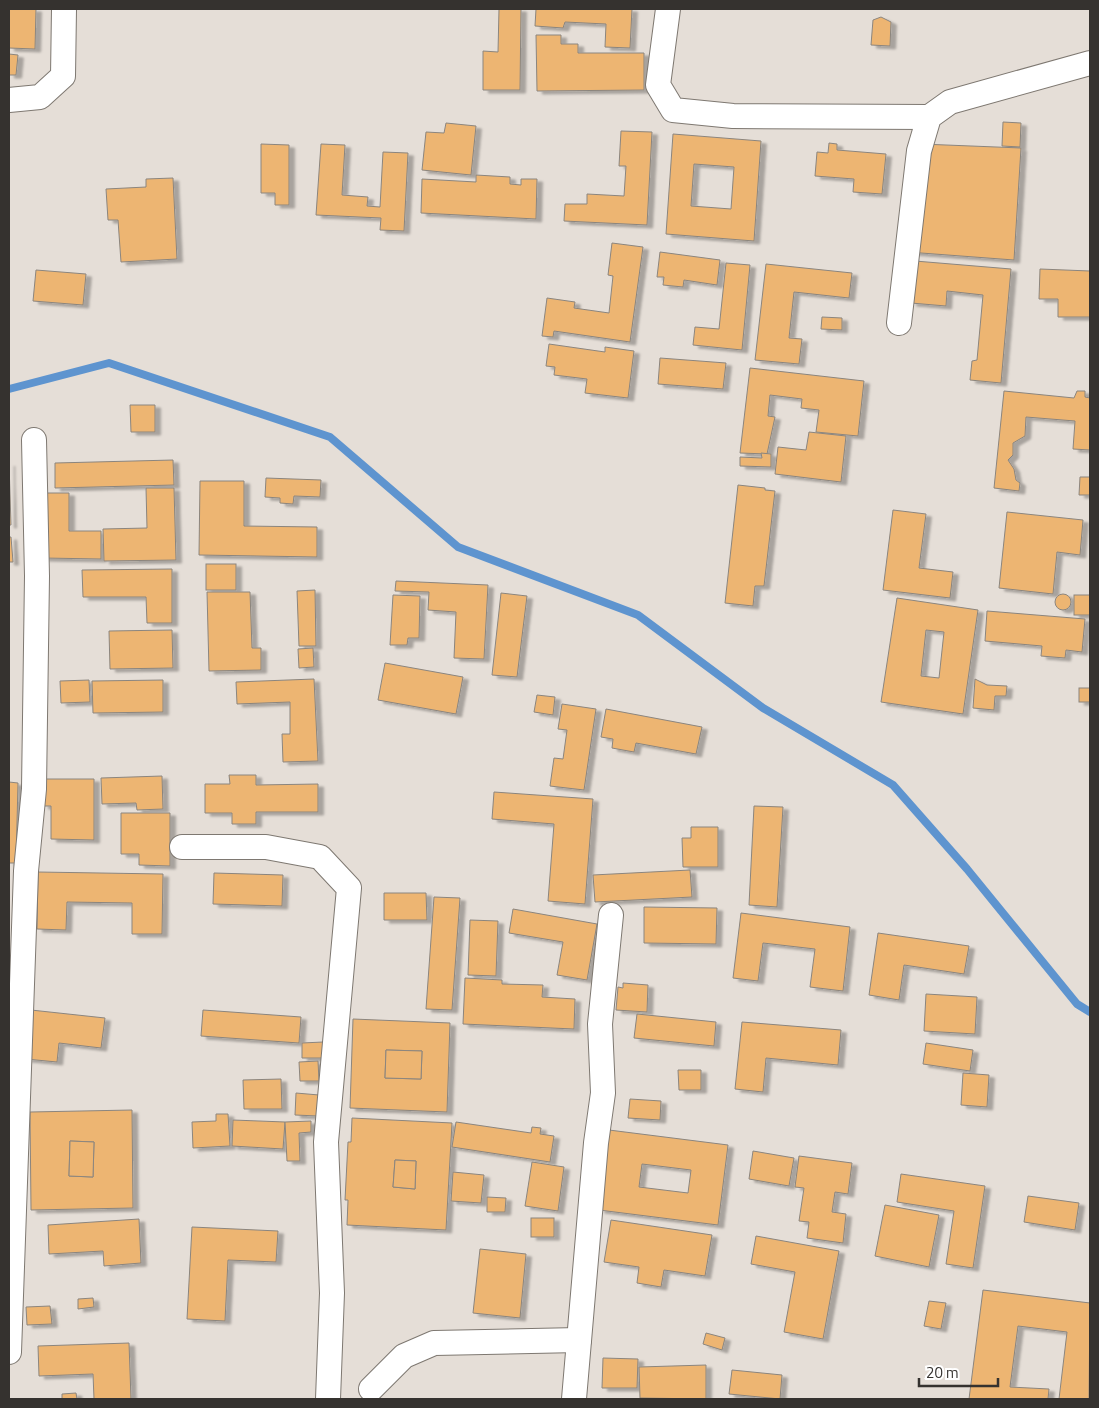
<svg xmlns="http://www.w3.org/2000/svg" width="1099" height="1408" viewBox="0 0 1099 1408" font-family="'Titillium Web',sans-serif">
	<defs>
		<filter id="shadow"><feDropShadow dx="5.5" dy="3" stdDeviation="1" flood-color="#0004"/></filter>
	</defs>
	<rect width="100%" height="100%" fill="#e5ded7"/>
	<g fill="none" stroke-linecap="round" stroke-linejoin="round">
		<!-- stream -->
		<path stroke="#5e94cf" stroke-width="8" d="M 9,389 L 109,363 L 330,437 L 458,547 L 638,615 L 763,708 L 893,785 L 967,869 L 1077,1004 L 1090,1012"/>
	</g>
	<!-- building -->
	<g fill="#edb572" stroke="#8b857e" fill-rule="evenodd" filter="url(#shadow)">
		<path d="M 9,9 L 36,9 L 35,49 L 9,48 Z"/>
		<path d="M 499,9 L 521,9 L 520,90 L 483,90 L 483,51 L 498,52 Z"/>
		<path d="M 536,9 L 632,9 L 630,48 L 605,47 L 606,24 L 565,22 L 563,28 L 535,26 Z"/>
		<path d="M 881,17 L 891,22 L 890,46 L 871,45 L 873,20 Z"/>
		<path d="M 536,35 L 561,35 L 561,44 L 578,44 L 578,53 L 644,53 L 644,90 L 537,91 Z"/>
		<path d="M 9,54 L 18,55 L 16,75 L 9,75 Z"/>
		<path d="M 1003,122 L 1021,123 L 1020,147 L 1002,146 Z"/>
		<path d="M 446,123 L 476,126 L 471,175 L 422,170 L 426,132 L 444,133 Z"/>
		<path d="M 621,131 L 652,132 L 647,225 L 564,221 L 565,204 L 587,204 L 587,194 L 624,196 L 626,166 L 619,166 Z"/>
		<path d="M 673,134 L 761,141 L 754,241 L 666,234 ZM 694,164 L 734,167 L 731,209 L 691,206 Z"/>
		<path d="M 829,143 L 837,144 L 837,150 L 886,154 L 882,194 L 853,192 L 854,179 L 815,176 L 817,152 L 828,153 Z"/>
		<path d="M 261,144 L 289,145 L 289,205 L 275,205 L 275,193 L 261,193 Z"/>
		<path d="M 321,144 L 345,145 L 342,195 L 368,197 L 367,206 L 380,207 L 383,152 L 408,153 L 404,231 L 380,230 L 381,218 L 316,215 Z"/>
		<path d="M 921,144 L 1021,148 L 1014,260 L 908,252 Z"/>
		<path d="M 476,175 L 510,177 L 510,184 L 521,185 L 521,179 L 537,179 L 536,219 L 421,213 L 422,179 L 476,182 Z"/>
		<path d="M 173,178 L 177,259 L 121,262 L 118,220 L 108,220 L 106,189 L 146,187 L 146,179 Z"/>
		<path d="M 612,243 L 643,247 L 630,342 L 554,331 L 553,337 L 542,336 L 547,298 L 575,302 L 574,308 L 609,313 L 613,276 L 608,275 Z"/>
		<path d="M 660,252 L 720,260 L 717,285 L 684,280 L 683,287 L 663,285 L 664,277 L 657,277 Z"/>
		<path d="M 915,261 L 1011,269 L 1001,383 L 970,380 L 972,361 L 977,360 L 983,295 L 947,291 L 946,306 L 911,303 Z"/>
		<path d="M 726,263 L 750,265 L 742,350 L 693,345 L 695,327 L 719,329 Z"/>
		<path d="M 766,264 L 852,273 L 849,298 L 794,292 L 789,338 L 802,339 L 799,364 L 755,360 Z"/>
		<path d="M 1040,269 L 1090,271 L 1090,317 L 1058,317 L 1058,299 L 1039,299 Z"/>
		<path d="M 36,270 L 86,274 L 83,305 L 33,301 Z"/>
		<path d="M 822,317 L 842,318 L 842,330 L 821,329 Z"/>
		<path d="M 549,344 L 605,352 L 605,347 L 634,351 L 628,398 L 585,393 L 587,379 L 554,375 L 555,367 L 546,366 Z"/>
		<path d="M 660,358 L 726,363 L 723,389 L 658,384 Z"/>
		<path d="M 750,368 L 864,381 L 858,436 L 816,432 L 819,410 L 801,408 L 802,399 L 770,395 L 768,416 L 775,417 L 767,454 L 740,453 Z"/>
		<path d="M 1004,391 L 1074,398 L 1077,391 L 1085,391 L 1085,397 L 1090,398 L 1090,450 L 1073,449 L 1075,421 L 1026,417 L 1025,436 L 1013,443 L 1013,455 L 1008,460 L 1014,469 L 1016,480 L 1020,483 L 1019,491 L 994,488 Z"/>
		<path d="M 130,405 L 155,405 L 155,432 L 131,432 Z"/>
		<path d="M 809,432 L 846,436 L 841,482 L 775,474 L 778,447 L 806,450 Z"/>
		<path d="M 761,453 L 771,454 L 771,467 L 740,466 L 740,457 L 762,458 Z"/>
		<path d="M 173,460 L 174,485 L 55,488 L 55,463 Z"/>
		<path d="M 9,463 L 11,525 L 9,525 Z"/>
		<path d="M 1080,477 L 1090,477 L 1090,495 L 1079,495 Z"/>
		<path d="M 266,478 L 321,480 L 320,497 L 294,496 L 293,504 L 280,503 L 280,498 L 265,497 Z"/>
		<path d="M 200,481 L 244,481 L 244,526 L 317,527 L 317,557 L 199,555 Z"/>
		<path d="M 738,485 L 765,488 L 765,490 L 775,491 L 764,586 L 755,586 L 753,606 L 725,603 Z"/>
		<path d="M 146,488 L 174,488 L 176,560 L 104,561 L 103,529 L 147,528 Z"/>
		<path d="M 44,493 L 69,493 L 69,531 L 101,531 L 101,559 L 43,558 Z"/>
		<path d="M 893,510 L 926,514 L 919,568 L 953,572 L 950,598 L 883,590 Z"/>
		<path d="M 1007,512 L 1083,520 L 1080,555 L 1057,552 L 1053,594 L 999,588 Z"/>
		<path d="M 9,537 L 11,537 L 13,562 L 9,562 Z"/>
		<rect x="206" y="564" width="30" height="26"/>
		<path d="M 172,569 L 172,623 L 147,623 L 146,597 L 83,597 L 82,570 Z"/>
		<path d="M 396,581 L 488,585 L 484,659 L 454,658 L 456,612 L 428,610 L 429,592 L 395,591 Z"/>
		<path d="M 315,590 L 316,646 L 299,646 L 297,591 Z"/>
		<path d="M 207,592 L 250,592 L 252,648 L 261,648 L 261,670 L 209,671 Z"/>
		<path d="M 501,593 L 527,596 L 517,677 L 492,675 Z"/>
		<circle cx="1063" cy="602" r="8"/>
		<path d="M 393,595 L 420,596 L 419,638 L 408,638 L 407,645 L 390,645 Z"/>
		<rect x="1074" y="595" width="16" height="20"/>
		<path d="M 897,598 L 978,610 L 963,714 L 881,702 ZM 926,630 L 944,632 L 939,678 L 921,676 Z"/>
		<path d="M 987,611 L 1085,619 L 1082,652 L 1066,650 L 1065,658 L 1041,656 L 1042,646 L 985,641 Z"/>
		<path d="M 172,630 L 173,668 L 110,669 L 109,631 Z"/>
		<path d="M 313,648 L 314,667 L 299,668 L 298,649 Z"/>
		<path d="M 385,663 L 463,677 L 456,714 L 378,700 Z"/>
		<path d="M 314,679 L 318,761 L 283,762 L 282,734 L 290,734 L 290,702 L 237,704 L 236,682 Z"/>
		<path d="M 975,679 L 987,685 L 1007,686 L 1006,696 L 995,696 L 994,710 L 973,708 Z"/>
		<path d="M 89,680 L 90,702 L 61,703 L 60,681 Z"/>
		<path d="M 163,680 L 163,712 L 93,713 L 92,681 Z"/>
		<rect x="1079" y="688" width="11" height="14"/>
		<path d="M 537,695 L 555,697 L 553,715 L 534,712 Z"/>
		<path d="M 562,704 L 596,709 L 584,790 L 550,786 L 554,758 L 563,759 L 567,730 L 558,729 Z"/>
		<path d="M 606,709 L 702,727 L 696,754 L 636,743 L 634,752 L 612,748 L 613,739 L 601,737 Z"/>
		<path d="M 229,775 L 256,775 L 256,785 L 318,784 L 318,812 L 256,812 L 256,824 L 232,824 L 232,813 L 205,813 L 205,784 L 230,784 Z"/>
		<path d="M 162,776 L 163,809 L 137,810 L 136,803 L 102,804 L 101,778 Z"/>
		<path d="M 43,779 L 94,779 L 94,840 L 51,839 L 51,806 L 43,806 Z"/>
		<path d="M 9,782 L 18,783 L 16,863 L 9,863 Z"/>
		<path d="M 494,792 L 593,799 L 585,904 L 548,901 L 554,824 L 492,819 Z"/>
		<path d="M 754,806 L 783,807 L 777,907 L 749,905 Z"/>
		<path d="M 121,813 L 170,813 L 170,866 L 139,865 L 139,854 L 121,854 Z"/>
		<path d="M 691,827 L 718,827 L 718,867 L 683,867 L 682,838 L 691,838 Z"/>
		<path d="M 690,870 L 692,897 L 595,902 L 593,875 Z"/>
		<path d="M 38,872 L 163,874 L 162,934 L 132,934 L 132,903 L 67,902 L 66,930 L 37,929 Z"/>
		<path d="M 214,873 L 283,875 L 282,906 L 213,904 Z"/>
		<path d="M 384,893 L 426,893 L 427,920 L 384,920 Z"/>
		<path d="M 434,897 L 460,898 L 452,1010 L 426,1009 Z"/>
		<path d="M 644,907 L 717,908 L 716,944 L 644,943 Z"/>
		<path d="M 513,909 L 597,924 L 587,980 L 557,975 L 563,942 L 509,933 Z"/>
		<path d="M 741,913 L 850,927 L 843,991 L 810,987 L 815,949 L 763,943 L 758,981 L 733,978 Z"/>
		<path d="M 470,920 L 498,921 L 496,976 L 468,975 Z"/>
		<path d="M 878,933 L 969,946 L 964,974 L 904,965 L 899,1000 L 869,995 Z"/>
		<path d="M 465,978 L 502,980 L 502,984 L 543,985 L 542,997 L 575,999 L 574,1029 L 463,1024 Z"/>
		<path d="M 623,983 L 648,985 L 647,1012 L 616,1010 L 618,987 L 623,988 Z"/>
		<path d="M 926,994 L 977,997 L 975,1034 L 924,1031 Z"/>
		<path d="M 31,1010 L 105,1018 L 101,1048 L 59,1043 L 57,1062 L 26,1059 Z"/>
		<path d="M 203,1010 L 301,1017 L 299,1043 L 201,1036 Z"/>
		<path d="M 637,1014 L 716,1022 L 714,1046 L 634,1038 Z"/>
		<path d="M 353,1019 L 450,1023 L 447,1112 L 350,1108 ZM 386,1050 L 422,1051 L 421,1079 L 385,1078 Z"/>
		<path d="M 742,1022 L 841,1030 L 838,1065 L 766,1058 L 763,1092 L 735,1089 Z"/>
		<path d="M 323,1042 L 323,1058 L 302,1058 L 302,1043 Z"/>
		<path d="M 926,1043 L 973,1050 L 970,1071 L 923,1064 Z"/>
		<path d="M 386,1050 L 422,1051 L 421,1079 L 385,1078 Z"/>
		<path d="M 318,1061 L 319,1081 L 300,1081 L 299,1062 Z"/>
		<path d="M 678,1070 L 701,1070 L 701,1090 L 679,1090 Z"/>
		<path d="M 963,1073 L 989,1075 L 987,1107 L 961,1105 Z"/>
		<path d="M 281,1079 L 282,1109 L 244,1109 L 243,1080 Z"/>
		<path d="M 296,1093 L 319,1095 L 318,1116 L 295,1115 Z"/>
		<path d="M 630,1099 L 661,1101 L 660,1120 L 628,1118 Z"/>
		<path d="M 132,1110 L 133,1208 L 31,1210 L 30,1112 ZM 70,1141 L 94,1142 L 93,1177 L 69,1176 Z"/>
		<path d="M 216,1114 L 228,1114 L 230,1146 L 193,1148 L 192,1122 L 216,1121 Z"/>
		<path d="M 352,1118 L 452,1123 L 446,1230 L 347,1225 L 348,1200 L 345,1200 L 348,1142 L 351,1142 ZM 395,1160 L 416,1161 L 415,1189 L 393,1187 Z"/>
		<path d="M 233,1120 L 285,1122 L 283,1149 L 232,1146 Z"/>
		<path d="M 311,1121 L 311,1132 L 299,1133 L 300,1161 L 287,1161 L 285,1122 Z"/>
		<path d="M 456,1122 L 531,1133 L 532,1127 L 541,1128 L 540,1134 L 554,1136 L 550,1162 L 452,1147 Z"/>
		<path d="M 609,1130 L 728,1145 L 718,1225 L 599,1210 ZM 642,1164 L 691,1170 L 688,1193 L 639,1187 Z"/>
		<path d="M 70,1141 L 94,1142 L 93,1177 L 69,1176 Z"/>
		<path d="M 753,1151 L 794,1158 L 789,1186 L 749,1179 Z"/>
		<path d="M 799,1156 L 852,1163 L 848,1194 L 835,1192 L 832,1212 L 846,1214 L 843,1243 L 807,1238 L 809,1222 L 799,1221 L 804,1188 L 795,1187 Z"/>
		<path d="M 395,1160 L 416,1161 L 415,1189 L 393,1187 Z"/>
		<path d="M 532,1162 L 564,1167 L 558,1211 L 525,1206 Z"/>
		<path d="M 453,1172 L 484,1175 L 481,1203 L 451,1201 Z"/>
		<path d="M 901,1174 L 985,1186 L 973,1268 L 946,1264 L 954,1211 L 897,1202 Z"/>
		<path d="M 1028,1196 L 1079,1203 L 1075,1230 L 1024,1222 Z"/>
		<path d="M 487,1197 L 506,1198 L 505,1212 L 487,1212 Z"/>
		<path d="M 885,1205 L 939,1215 L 929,1267 L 875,1256 Z"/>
		<rect x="531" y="1218" width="23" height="19"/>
		<path d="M 139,1219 L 141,1263 L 104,1266 L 103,1251 L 49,1254 L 48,1225 Z"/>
		<path d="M 611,1220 L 712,1235 L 705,1276 L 664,1270 L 661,1287 L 637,1283 L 639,1267 L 604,1262 Z"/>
		<path d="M 192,1227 L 278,1231 L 276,1262 L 228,1260 L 225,1321 L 187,1319 Z"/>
		<path d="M 756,1236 L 839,1251 L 823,1339 L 784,1332 L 795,1272 L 751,1264 Z"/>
		<path d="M 480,1249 L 526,1254 L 520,1318 L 473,1313 Z"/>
		<path d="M 983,1290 L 1090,1303 L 1089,1399 L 1059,1399 L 1067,1332 L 1018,1326 L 1010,1387 L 1049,1389 L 1048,1399 L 969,1399 Z"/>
		<path d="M 93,1298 L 94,1307 L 78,1309 L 78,1299 Z"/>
		<path d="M 929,1301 L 946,1303 L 941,1329 L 924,1326 Z"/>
		<path d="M 50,1306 L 52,1324 L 27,1325 L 26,1307 Z"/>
		<path d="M 706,1333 L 725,1338 L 722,1350 L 703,1344 Z"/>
		<path d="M 129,1343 L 131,1399 L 94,1399 L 93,1374 L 39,1376 L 38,1346 Z"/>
		<path d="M 603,1358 L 638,1359 L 637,1388 L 602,1388 Z"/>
		<path d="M 706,1365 L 706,1399 L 640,1398 L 639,1367 Z"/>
		<path d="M 732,1370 L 782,1375 L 780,1399 L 729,1394 Z"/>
		<path d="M 76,1393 L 77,1399 L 62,1399 L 62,1394 Z"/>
	</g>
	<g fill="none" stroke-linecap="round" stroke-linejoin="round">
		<!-- minor casing -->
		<g stroke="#7e7871" stroke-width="26">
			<g id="minor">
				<path d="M 668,9 L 658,85 L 673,110 L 733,116 L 929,117"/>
				<path d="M 9,100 L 40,97 L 63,76 L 64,9"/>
				<path d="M 899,323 L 919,151 L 929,117 L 950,102 L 1090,63"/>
				<path d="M 182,847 L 266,847 L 320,857 L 349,888 L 326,1142 L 332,1293 L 328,1399"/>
				<path d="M 9,1352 L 26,871 L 34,789 L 37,576 L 34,440"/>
				<path d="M 371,1389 L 404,1356 L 434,1343 L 579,1340"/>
				<path d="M 574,1399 L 596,1143 L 603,1093 L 600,1024 L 611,915"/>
			</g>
		</g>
		<!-- minor -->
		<use href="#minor" stroke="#fff" stroke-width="24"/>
	</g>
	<!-- border -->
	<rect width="1099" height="1408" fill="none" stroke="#35322f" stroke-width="20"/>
	<!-- scale -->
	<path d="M919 1378v8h79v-8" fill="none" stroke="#35322f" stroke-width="2.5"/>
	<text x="926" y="1378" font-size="15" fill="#35322f" stroke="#ffffff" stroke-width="4" paint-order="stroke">20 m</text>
</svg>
